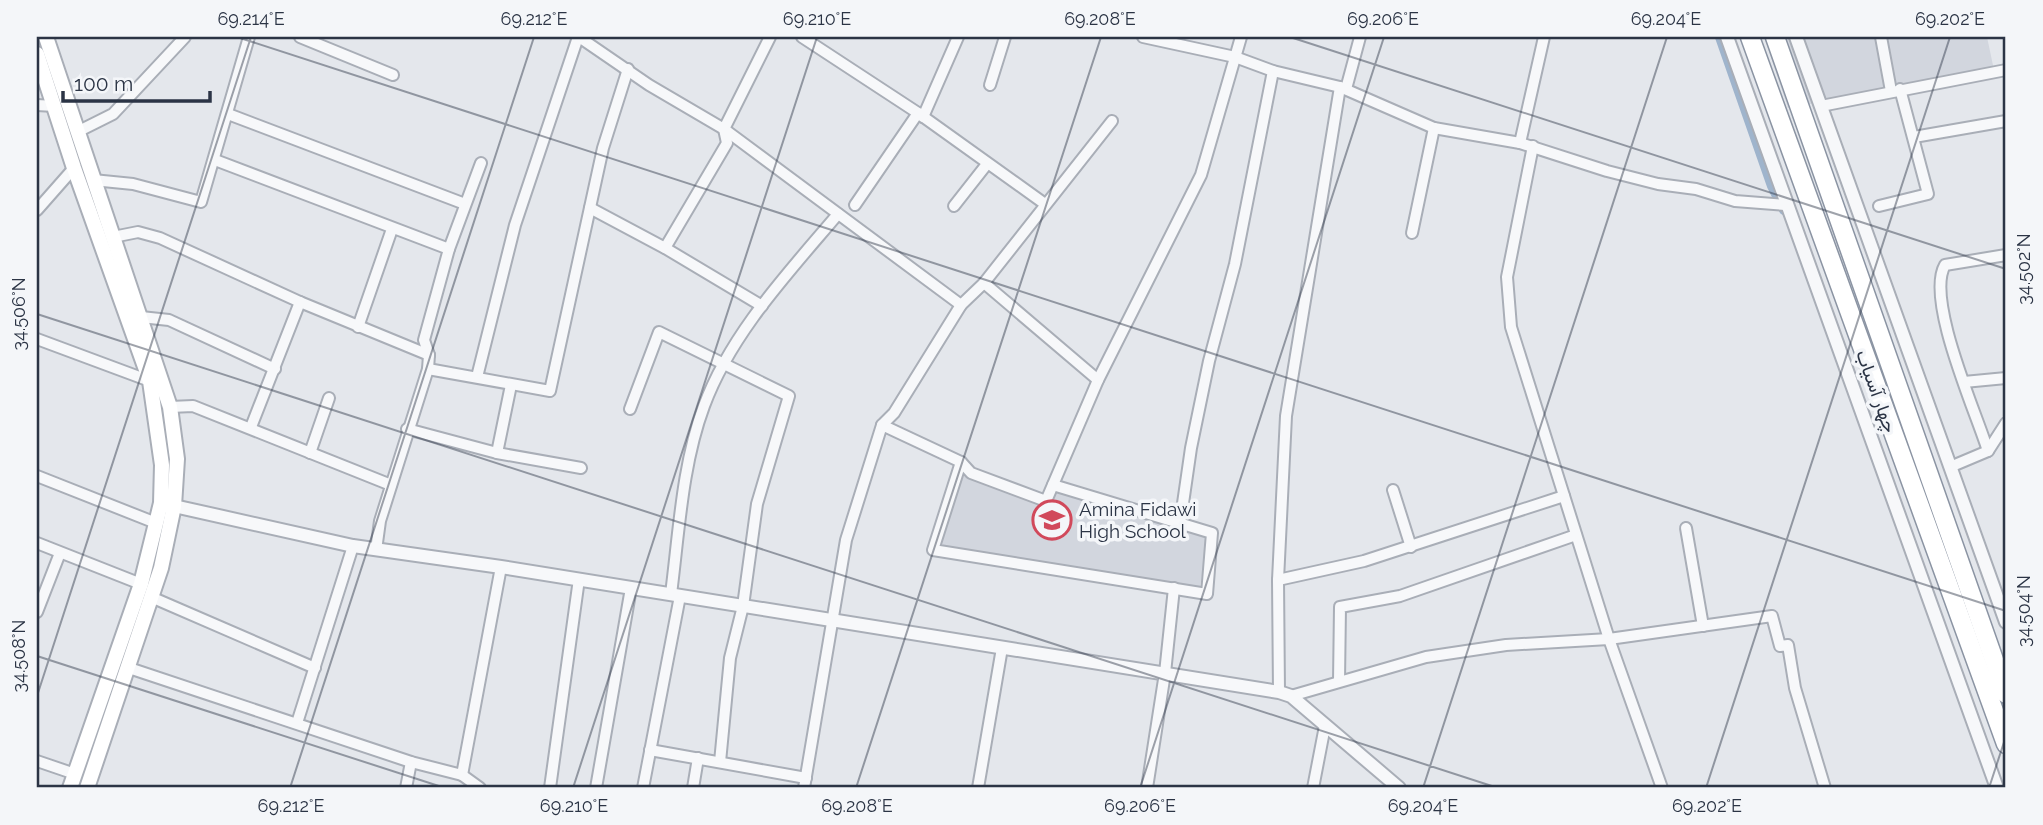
<svg xmlns="http://www.w3.org/2000/svg" width="2043" height="825" viewBox="0 0 2043 825" font-family="Raleway,Vazirmatn,sans-serif">
	<rect width="100%" height="100%" fill="#e4e7ec"/>
	<!-- built -->
	<g fill="#d2d6de">
		<path d="M 1764,37 L 1987,37 L 1994,70 L 1788,108 Z"/>
		<path d="M 961,473 L 1048,505 L 1055,487 L 1208,536 L 1200,588 L 935,548 Z"/>
	</g>
	<g fill="none" stroke-linecap="round" stroke-linejoin="round">
		<!-- canal -->
		<path stroke="#9fb4cc" stroke-width="10" d="M 1720,37 L 1772,186 L 1784,210"/>
		<!-- minor casing -->
		<g stroke="#a9aeb7" stroke-width="14">
			<g id="minor">
				<path d="M 300,37 L 393,75"/>
				<path d="M 579,37 L 649,85 L 724,129 L 961,305"/>
				<path d="M 802,37 L 918,113 L 1045,204"/>
				<path d="M 1143,37 L 1235,57 L 1273,71 L 1340,87 L 1434,128 L 1520,143 L 1607,171 L 1658,184 L 1696,189 L 1735,201 L 1786,205"/>
				<path d="M 1881,37 L 1891,91"/>
				<path d="M 990,85 L 1005,37"/>
				<path d="M 1346,89 L 1360,37"/>
				<path d="M 37,105 L 54,106"/>
				<path d="M 1821,106 L 2006,70"/>
				<path d="M 228,114 L 465,204"/>
				<path d="M 923,117 L 958,37"/>
				<path d="M 77,132 L 113,114 L 185,37"/>
				<path d="M 1914,137 L 2006,121"/>
				<path d="M 1520,143 L 1544,37"/>
				<path d="M 1533,146 L 1507,277 L 1511,327 L 1609,639 L 1662,788"/>
				<path d="M 215,160 L 449,249"/>
				<path d="M 93,180 L 133,184 L 201,202 L 249,37"/>
				<path d="M 855,205 L 918,113"/>
				<path d="M 954,206 L 987,164"/>
				<path d="M 1879,206 L 1928,194 L 1900,89"/>
				<path d="M 590,208 L 665,248 L 762,306"/>
				<path d="M 37,210 L 74,168"/>
				<path d="M 1412,233 L 1434,128"/>
				<path d="M 113,237 L 138,232 L 160,238 L 300,302 L 429,355"/>
				<path d="M 665,248 L 727,143 L 724,129 L 770,37"/>
				<path d="M 984,283 L 1098,380"/>
				<path d="M 141,317 L 169,320 L 275,369"/>
				<path d="M 358,327 L 392,229"/>
				<path d="M 37,339 L 150,381"/>
				<path d="M 428,369 L 550,391 L 603,148 L 628,69"/>
				<path d="M 477,377 L 515,225 L 578,37"/>
				<path d="M 1964,382 L 2006,378"/>
				<path d="M 170,407 L 193,406 L 391,485"/>
				<path d="M 630,409 L 659,332 L 789,396 L 757,504 L 743,606 L 730,658 L 720,762"/>
				<path d="M 882,425 L 961,462 L 971,473 L 1046,501 L 1098,380 L 1201,175 L 1241,37"/>
				<path d="M 251,427 L 300,302"/>
				<path d="M 407,429 L 497,453 L 581,468"/>
				<path d="M 1988,451 C 1976,412 1925,299 1945,265 L 2006,255"/>
				<path d="M 310,453 L 329,398"/>
				<path d="M 497,453 L 511,385"/>
				<path d="M 961,462 L 933,550 L 1207,594 L 1212,533 L 1053,485"/>
				<path d="M 1950,467 L 1988,451 L 2006,423"/>
				<path d="M 37,476 L 156,523"/>
				<path d="M 1393,490 L 1411,547"/>
				<path d="M 1180,524 L 1191,448 L 1209,361 L 1235,264 L 1273,71"/>
				<path d="M 1686,528 L 1703,626"/>
				<path d="M 37,543 L 141,584"/>
				<path d="M 376,550 L 380,521 L 428,369 L 429,355 L 424,340 L 449,249 L 481,163"/>
				<path d="M 1278,580 L 1364,561 L 1564,496"/>
				<path d="M 671,594 C 679,532 682,465 704,406 C 731,333 789,272 838,214"/>
				<path d="M 151,597 L 315,668"/>
				<path d="M 37,612 L 60,553"/>
				<path d="M 126,667 L 411,762 L 462,775 L 480,788"/>
				<path d="M 1339,681 L 1340,607 L 1400,596 L 1576,535"/>
				<path d="M 1279,692 L 1278,580 L 1286,416 L 1340,87"/>
				<path d="M 1291,696 L 1426,657 L 1506,645 L 1609,639 L 1772,616 L 1780,646 L 1788,645 L 1795,688 L 1825,788"/>
				<path d="M 297,723 L 353,546"/>
				<path d="M 650,750 L 806,778"/>
				<path d="M 37,761 L 75,774"/>
				<path d="M 462,775 L 501,567"/>
				<path d="M 406,788 L 411,762"/>
				<path d="M 550,788 L 579,579"/>
				<path d="M 596,788 L 631,588"/>
				<path d="M 643,788 L 680,596"/>
				<path d="M 693,788 L 698,758"/>
				<path d="M 804,788 L 846,540 L 882,425 L 894,413 L 961,305 L 984,283 L 1112,121"/>
				<path d="M 978,788 L 1002,648"/>
				<path d="M 1147,788 L 1165,673 L 1174,588"/>
				<path d="M 1313,788 L 1325,726"/>
			</g>
		</g>
		<!-- tertiary casing -->
		<g stroke="#a9aeb7" stroke-width="16">
			<g id="tertiary">
				<path d="M 1727,37 L 1997,788"/>
				<path d="M 1796,37 L 2006,622"/>
				<path d="M 165,504 L 353,546 L 501,567 L 1279,692 L 1291,696 L 1399,788"/>
			</g>
		</g>
		<!-- secondary casing -->
		<g stroke="#a9aeb7" stroke-width="18">
			<g id="secondary">
				<path d="M 46,37 L 170,407 L 177,459 L 174,506 L 161,568 L 87,788"/>
				<path d="M 37,54 L 74,168 L 150,381 L 162,465 L 161,503 L 141,584 L 70,788"/>
			</g>
		</g>
		<!-- trunk casing -->
		<g stroke="#8b94a3" stroke-width="21">
			<g id="trunk">
				<path d="M 1750,37 L 2006,744"/>
				<path d="M 1775,37 L 2006,694"/>
			</g>
		</g>
		<!-- minor -->
		<use href="#minor" stroke="#f7f8fa" stroke-width="10"/>
		<!-- tertiary -->
		<use href="#tertiary" stroke="#f7f8fa" stroke-width="12"/>
		<!-- secondary -->
		<use href="#secondary" stroke="#fff" stroke-width="14"/>
		<!-- trunk -->
		<use href="#trunk" stroke="#fff" stroke-width="18"/>
	</g>
	<!-- ticks -->
	<path fill="none" stroke="#2b3445" stroke-width="2" stroke-opacity="0.45" d="M 237,37 L 2006,611M 1290,37 L 2006,269M 37,314 L 1498,788M 37,656 L 445,788M 37,696 L 251,37M 290,788 L 534,37M 573,788 L 817,37M 856,788 L 1101,37M 1140,788 L 1384,37M 1423,788 L 1667,37M 1706,788 L 1950,37M 1989,788 L 2006,736"/>
	<!-- icons -->
	<defs>
		<g id="school-ring" transform="scale(2.0125)"><circle r="9.5" fill="#f4f6f9" stroke="#d1495b" stroke-width="1.5"/><path d="M0-5L7-2L0 1L-7-2ZM-4 1L0 2.5L4 1V4Q0 6-4 4Z" fill="#d1495b"/></g>
	</defs>
	<g fill-rule="evenodd">
		<use href="#school-ring" x="1052" y="520"/>
	</g>
	<g text-anchor="middle" dominant-baseline="central" stroke-width="7" stroke-linejoin="round" paint-order="stroke">
		<!-- street labels -->
		<g font-size="19" fill="#2b3445" stroke="#f4f6f9">
			<text transform="translate(1877 391) rotate(70)">چهار آسیاب</text>
		</g>
		<!-- poi labels -->
		<g font-size="19" fill="#2b3445" stroke="#f4f6f9" text-anchor="start">
			<text x="1079" y="509">Amina Fidawi<tspan x="1079" dy="22">High School</tspan></text>
		</g>
	</g>
	<!-- border -->
	<rect width="2043" height="825" fill="none" stroke="#f4f6f9" stroke-width="77"/>
	<!-- scale -->
	<path d="M63 91v10h147v-10" fill="none" stroke="#2b3445" stroke-width="3.5"/>
	<text x="74" y="91" font-size="21" fill="#2b3445" stroke="#f4f6f9" stroke-width="5" paint-order="stroke">100 m</text>
	<rect x="38" y="38" width="1966" height="748" fill="none" stroke="#2b3445" stroke-width="2.5"/>
	<g font-size="18" text-anchor="middle" fill="#2b3445">
		<text x="251" y="25">69.214°E</text>
		<text x="534" y="25">69.212°E</text>
		<text x="817" y="25">69.210°E</text>
		<text x="1100" y="25">69.208°E</text>
		<text x="1383" y="25">69.206°E</text>
		<text x="1666" y="25">69.204°E</text>
		<text x="1950" y="25">69.202°E</text>
		<text transform="translate(2024 269) rotate(-90)" y="6">34.502°N</text>
		<text transform="translate(19 314) rotate(-90)" y="6">34.506°N</text>
		<text transform="translate(2024 611) rotate(-90)" y="6">34.504°N</text>
		<text transform="translate(19 656) rotate(-90)" y="6">34.508°N</text>
		<text x="291" y="812">69.212°E</text>
		<text x="574" y="812">69.210°E</text>
		<text x="857" y="812">69.208°E</text>
		<text x="1140" y="812">69.206°E</text>
		<text x="1423" y="812">69.204°E</text>
		<text x="1707" y="812">69.202°E</text>
	</g>
</svg>
